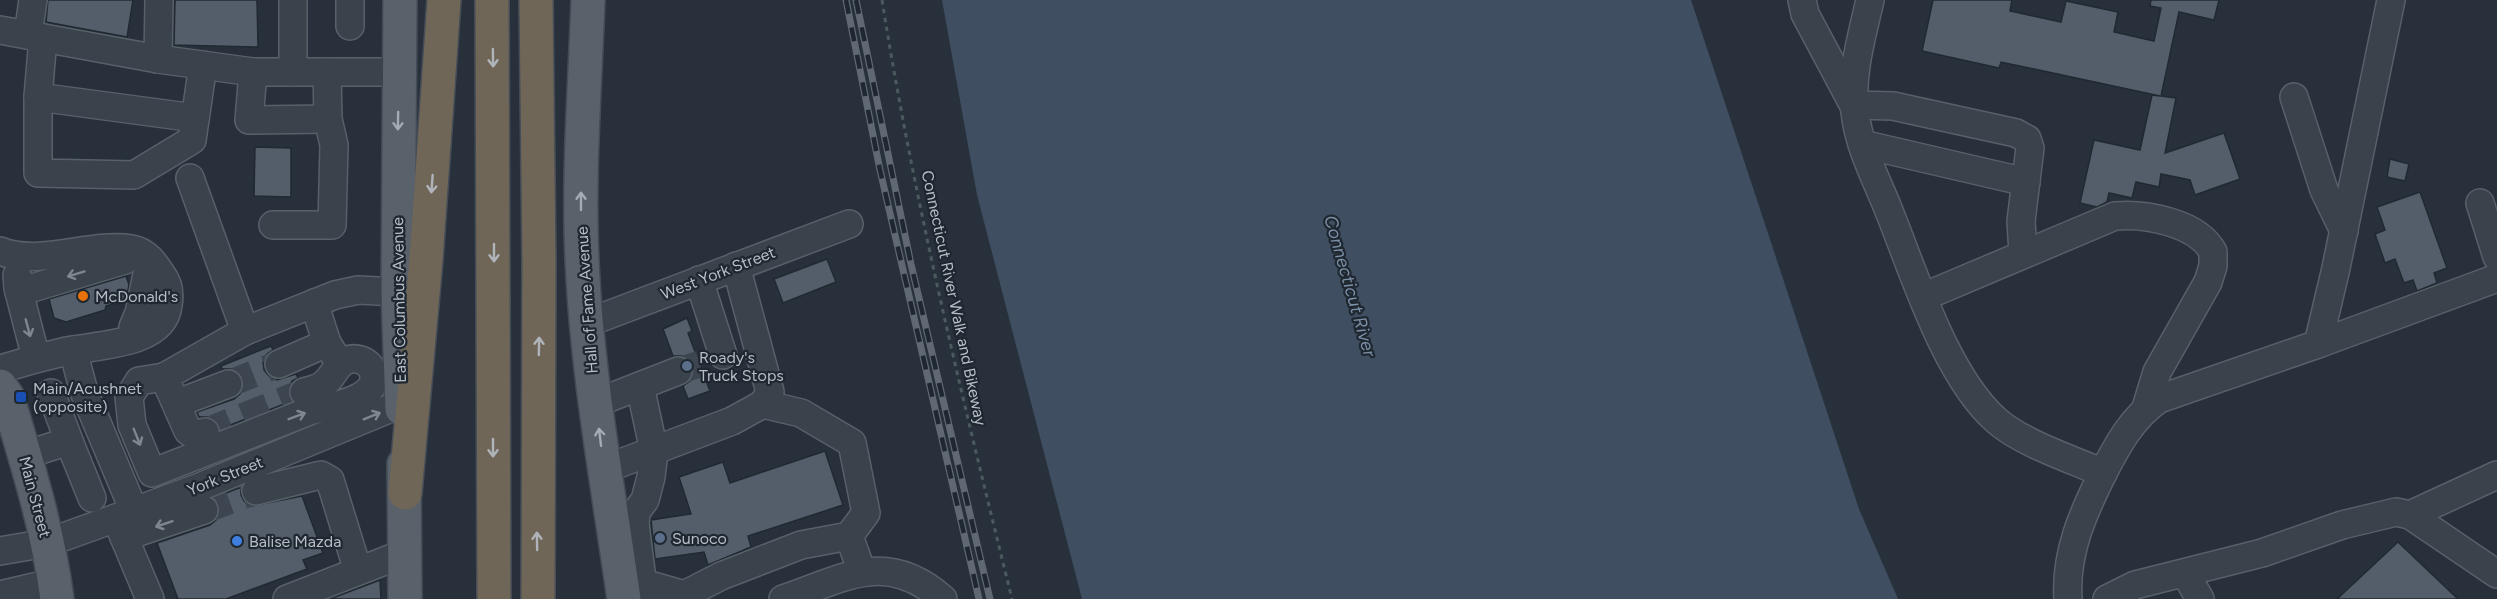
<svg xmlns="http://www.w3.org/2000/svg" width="2497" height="599" viewBox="0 0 2497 599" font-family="Figtree,sans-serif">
	<rect width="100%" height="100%" fill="#27303b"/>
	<!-- water -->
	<path fill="#3f4f61" d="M 942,0 L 1691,0 L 1859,509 L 1898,599 L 1082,599 L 977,195 Z"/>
	<!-- building -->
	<g fill="#545e6a" stroke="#212932" stroke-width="1.5">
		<path d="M 48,0 L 133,0 L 127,37 L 46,22 Z"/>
		<path d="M 175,0 L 257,0 L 258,47 L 174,45 Z"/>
		<path d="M 1933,0 L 2012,0 L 2010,11 L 2061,22 L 2066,1 L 2118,12 L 2114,32 L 2154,41 L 2161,8 L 2150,6 L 2151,0 L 2219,0 L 2214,20 L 2179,12 L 2161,96 L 2176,98 L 2165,153 L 2224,133 L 2240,179 L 2195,195 L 2190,180 L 2161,174 L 2159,187 L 2136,182 L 2132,198 L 2109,193 L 2107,202 L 2097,207 L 2080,203 L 2094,140 L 2140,150 L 2152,95 L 2160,96 L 2001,62 L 1999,68 L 1922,51 Z"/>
		<path d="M 255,147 L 291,148 L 291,197 L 254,196 Z"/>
		<path d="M 2390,159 L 2409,164 L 2405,181 L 2387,177 Z"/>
		<path d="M 2420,192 L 2447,268 L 2434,273 L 2437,283 L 2417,291 L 2413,280 L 2404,283 L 2395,259 L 2385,263 L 2375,234 L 2385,230 L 2377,207 Z"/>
		<path d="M 827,259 L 836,282 L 783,303 L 774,279 Z"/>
		<path d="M 126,276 L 129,285 L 126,300 L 106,306 L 105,310 L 66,322 L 54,318 L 49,299 Z"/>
		<path d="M 687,318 L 692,331 L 688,333 L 710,391 L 688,399 L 683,386 L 691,380 L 694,373 L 693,366 L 687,358 L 681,356 L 673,356 L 663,329 Z"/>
		<path d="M 271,346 L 273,350 L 267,354 L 263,362 L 264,370 L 269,376 L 277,380 L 296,374 L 298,378 L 292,381 L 289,389 L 292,401 L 220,429 L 216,420 L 208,417 L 199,417 L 197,412 L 234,399 L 240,394 L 243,387 L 243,379 L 238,372 L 231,369 L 222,369 L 221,366 Z"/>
		<path d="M 825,451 L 843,505 L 748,536 L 751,547 L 708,565 L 704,552 L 655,559 L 651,520 L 691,514 L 679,477 L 723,462 L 730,483 Z"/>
		<path d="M 241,487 L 241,495 L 244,501 L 252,506 L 302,496 L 323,553 L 303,560 L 307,569 L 226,599 L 178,599 L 157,543 L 210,525 L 216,520 L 219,513 L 219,504 L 214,498 Z"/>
		<path d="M 2398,542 L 2458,599 L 2337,599 Z"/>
		<path d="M 380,580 L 381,599 L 330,599 Z"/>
	</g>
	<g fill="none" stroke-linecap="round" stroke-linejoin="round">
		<!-- minor-tunnel -->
		<g stroke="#3c4550" stroke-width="27" stroke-dasharray="27 14" stroke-linecap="butt">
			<path d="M 678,371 L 700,364"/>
			<path d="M 228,384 L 279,364"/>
			<path d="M 205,432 L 304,392"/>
			<path d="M 204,510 L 256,491"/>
		</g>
		<!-- minor casing -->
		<g stroke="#586069" stroke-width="30">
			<g id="minor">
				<path d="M 1802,0 L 1805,14 L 1853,104"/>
				<path d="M 1870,0 C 1862,36 1850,75 1855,112 C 1859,148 1876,178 1889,211 C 1914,273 1946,377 1997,421 C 2022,443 2071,459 2103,473 C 2118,444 2132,418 2159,399 L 2318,344 L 2336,268 L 2391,0"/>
				<path d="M 350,26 L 350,0"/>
				<path d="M 0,30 L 158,59 L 253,72 L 399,72"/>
				<path d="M 28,35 L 33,0"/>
				<path d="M 43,38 L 38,97 L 38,173 L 134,175 L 192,140 L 203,65"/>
				<path d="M 158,59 L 159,0"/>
				<path d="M 253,72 L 249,120 L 328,119"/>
				<path d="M 293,72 L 293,0"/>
				<path d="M 38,97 L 195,118"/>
				<path d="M 2294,97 L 2324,190 L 2344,231"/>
				<path d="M 1854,105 L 1893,106 L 2016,133 L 2027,139 L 2030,148 L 2021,221 L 2023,254"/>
				<path d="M 1862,144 L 2026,182"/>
				<path d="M 190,178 L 245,331"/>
				<path d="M 2480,203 L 2497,257"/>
				<path d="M 273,225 L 332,225 L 334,145 L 328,119 L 327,72"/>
				<path d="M 0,251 C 39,267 91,242 132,249 C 146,251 155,264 162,275 C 169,284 170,294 168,305 C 164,345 97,345 67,351 C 45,356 23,362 1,369"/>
				<path d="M 736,266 L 770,392 L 763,404"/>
				<path d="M 17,275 L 18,288 L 36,358"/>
				<path d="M 699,280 L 723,355"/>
				<path d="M 19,292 L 125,260"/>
				<path d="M 1923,297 L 2115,216 C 2145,213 2198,223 2213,252 L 2213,266 L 2208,282 L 2157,372 L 2146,408"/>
				<path d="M 314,303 L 327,343 L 340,364"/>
				<path d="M 587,323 L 849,224"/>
				<path d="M 133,327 L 139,313 L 147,274"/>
				<path d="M 2318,344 L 2497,278"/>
				<path d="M 73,350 L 84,392 L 134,511"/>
				<path d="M 279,364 L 327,343"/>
				<path d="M 164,377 L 245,331 L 335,295 L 358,290 L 398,292"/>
				<path d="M 51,393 L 69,441"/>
				<path d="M 178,403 L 228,384"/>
				<path d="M 596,403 L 678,371"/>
				<path d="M 763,404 L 801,413 L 852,443 L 866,513 L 849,536"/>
				<path d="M 205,432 L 194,435 L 188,431 L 164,377 L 139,381 L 129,397 L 132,425 L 152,473 L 312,410 C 329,407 357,403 369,390 C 383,374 366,354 347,360 C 336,364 334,376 325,383 C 320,388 311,390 304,392"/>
				<path d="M 25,455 L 69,441 L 92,498"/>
				<path d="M 605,469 L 732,421 L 763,404"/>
				<path d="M 256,491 L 321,475 L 330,480 L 358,571"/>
				<path d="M 2410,515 L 2497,475"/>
				<path d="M 116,518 L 150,599"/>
				<path d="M 635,524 L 636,512 L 645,500 L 651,477 L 654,451 L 640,386"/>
				<path d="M 619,526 L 635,524 L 643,587"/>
				<path d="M 124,537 L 204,510"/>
				<path d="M 0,551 L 47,543 L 116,518 L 197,488 L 401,404"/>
				<path d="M 2185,573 L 2200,599"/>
				<path d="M 625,589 L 653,586 L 688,596"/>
				<path d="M 0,595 L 55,582"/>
				<path d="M 287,599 L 405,553"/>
				<path d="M 686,599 L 690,592 L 721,576 L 801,545 L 849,536 L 862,572"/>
				<path d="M 783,599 C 845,578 886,549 943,599"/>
				<path d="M 2068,599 C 2065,553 2083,513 2103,473"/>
				<path d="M 2107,599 L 2135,585 L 2262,553 L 2342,525 L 2396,512 L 2410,515 L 2497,574"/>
			</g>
		</g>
		<!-- major casing -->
		<g stroke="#434b54" stroke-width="36">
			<g id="major">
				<path d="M 400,0 L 398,292 L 402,409"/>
				<path d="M 588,0 C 585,86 578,173 582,260 C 587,373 608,487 624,599"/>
				<path d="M 0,386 L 7,396 C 27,463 48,529 57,599"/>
				<path d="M 404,464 L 405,599"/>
			</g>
		</g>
		<!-- highway casing -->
		<g stroke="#454d56" stroke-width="36">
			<g id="highway">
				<path d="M 492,0 L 494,599"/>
				<path d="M 536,0 L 539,262 L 538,599"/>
				<path d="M 405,493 L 426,260 L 444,0"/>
			</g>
		</g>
		<!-- path -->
		<path stroke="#4b5b5d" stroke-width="3" stroke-dasharray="4.5 4.5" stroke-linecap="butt" d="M 882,0 C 914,201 963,401 1012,599"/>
		<!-- minor -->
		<use href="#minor" stroke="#3a424b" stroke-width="27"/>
		<!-- major -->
		<use href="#major" stroke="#59616b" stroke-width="33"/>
		<!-- highway -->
		<use href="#highway" stroke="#706658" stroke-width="33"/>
		<!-- rail casing -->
		<g stroke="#5f6873" stroke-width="7">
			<g id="rail">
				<path d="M 846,0 L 880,170 L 979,599"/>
				<path d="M 856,0 L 911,264 L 990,599"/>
			</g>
		</g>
		<!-- rail -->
		<use href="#rail" stroke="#1f2730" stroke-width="4.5" stroke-dasharray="14" stroke-linecap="butt"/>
	</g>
	<!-- one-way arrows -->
	<defs><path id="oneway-shaft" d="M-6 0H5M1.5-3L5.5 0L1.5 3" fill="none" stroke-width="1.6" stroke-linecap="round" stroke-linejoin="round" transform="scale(1.5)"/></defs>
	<g stroke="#afb4bb">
		<use href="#oneway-shaft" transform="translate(493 58) rotate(89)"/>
		<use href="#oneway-shaft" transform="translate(432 184) rotate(94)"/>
		<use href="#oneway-shaft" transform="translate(494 253) rotate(90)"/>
		<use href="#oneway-shaft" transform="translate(539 346) rotate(-89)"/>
		<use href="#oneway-shaft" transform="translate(493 448) rotate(90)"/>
		<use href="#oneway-shaft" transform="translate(537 541) rotate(-91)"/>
	</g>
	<g stroke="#a3abb4">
		<use href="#oneway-shaft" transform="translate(398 121) rotate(91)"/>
		<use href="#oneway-shaft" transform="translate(581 201) rotate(-90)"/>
		<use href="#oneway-shaft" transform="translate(600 437) rotate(-97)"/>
	</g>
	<g stroke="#7e868f">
		<use href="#oneway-shaft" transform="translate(76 274) rotate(163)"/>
		<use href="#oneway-shaft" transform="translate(28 328) rotate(75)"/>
		<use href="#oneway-shaft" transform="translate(297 416) rotate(-21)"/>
		<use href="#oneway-shaft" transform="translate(372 416) rotate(-22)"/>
		<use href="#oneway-shaft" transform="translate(137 437) rotate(68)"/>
		<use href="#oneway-shaft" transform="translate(164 524) rotate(161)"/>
	</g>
	<!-- markers -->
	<circle fill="#e8710a" stroke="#1f2730" stroke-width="2" cx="83" cy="296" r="6"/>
	<g fill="#5c6f8a" stroke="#1f2730" stroke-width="2">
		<circle cx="687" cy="366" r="6"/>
		<circle cx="660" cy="538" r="6"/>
	</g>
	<rect fill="#1a4fb4" stroke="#1f2730" stroke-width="2" x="15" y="391" width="12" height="12" rx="3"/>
	<circle fill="#3f7fe0" stroke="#1f2730" stroke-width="2" cx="237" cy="541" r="6"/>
	<g text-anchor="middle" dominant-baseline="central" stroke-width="4.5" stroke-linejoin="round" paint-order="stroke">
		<!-- street labels -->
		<g font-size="16" fill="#b6bdc6" stroke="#1f2730">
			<text transform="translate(718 273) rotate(-21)">West York Street</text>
			<text transform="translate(954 298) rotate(78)">Connecticut River Walk and Bikeway</text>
			<text transform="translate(399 300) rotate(-91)">East Columbus Avenue</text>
			<text transform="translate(587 300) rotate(-94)">Hall of Fame Avenue</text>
			<text transform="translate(225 476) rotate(-22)">York Street</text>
			<text transform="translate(35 497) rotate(75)">Main Street</text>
		</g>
		<!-- poi labels -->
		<g font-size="16" fill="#b6bdc6" stroke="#1f2730" text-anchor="start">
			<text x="95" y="296">McDonald's</text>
			<text x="699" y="357">Roady's<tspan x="699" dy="18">Truck Stops</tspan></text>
			<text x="33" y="388">Main/Acushnet<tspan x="33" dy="18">(opposite)</tspan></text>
			<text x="672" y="538">Sunoco</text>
			<text x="249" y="541">Balise Mazda</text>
		</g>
		<!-- water labels -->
		<g font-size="18" font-style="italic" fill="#7b8fa6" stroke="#1f2730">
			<text transform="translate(1350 286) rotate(74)">Connecticut River</text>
		</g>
	</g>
</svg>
